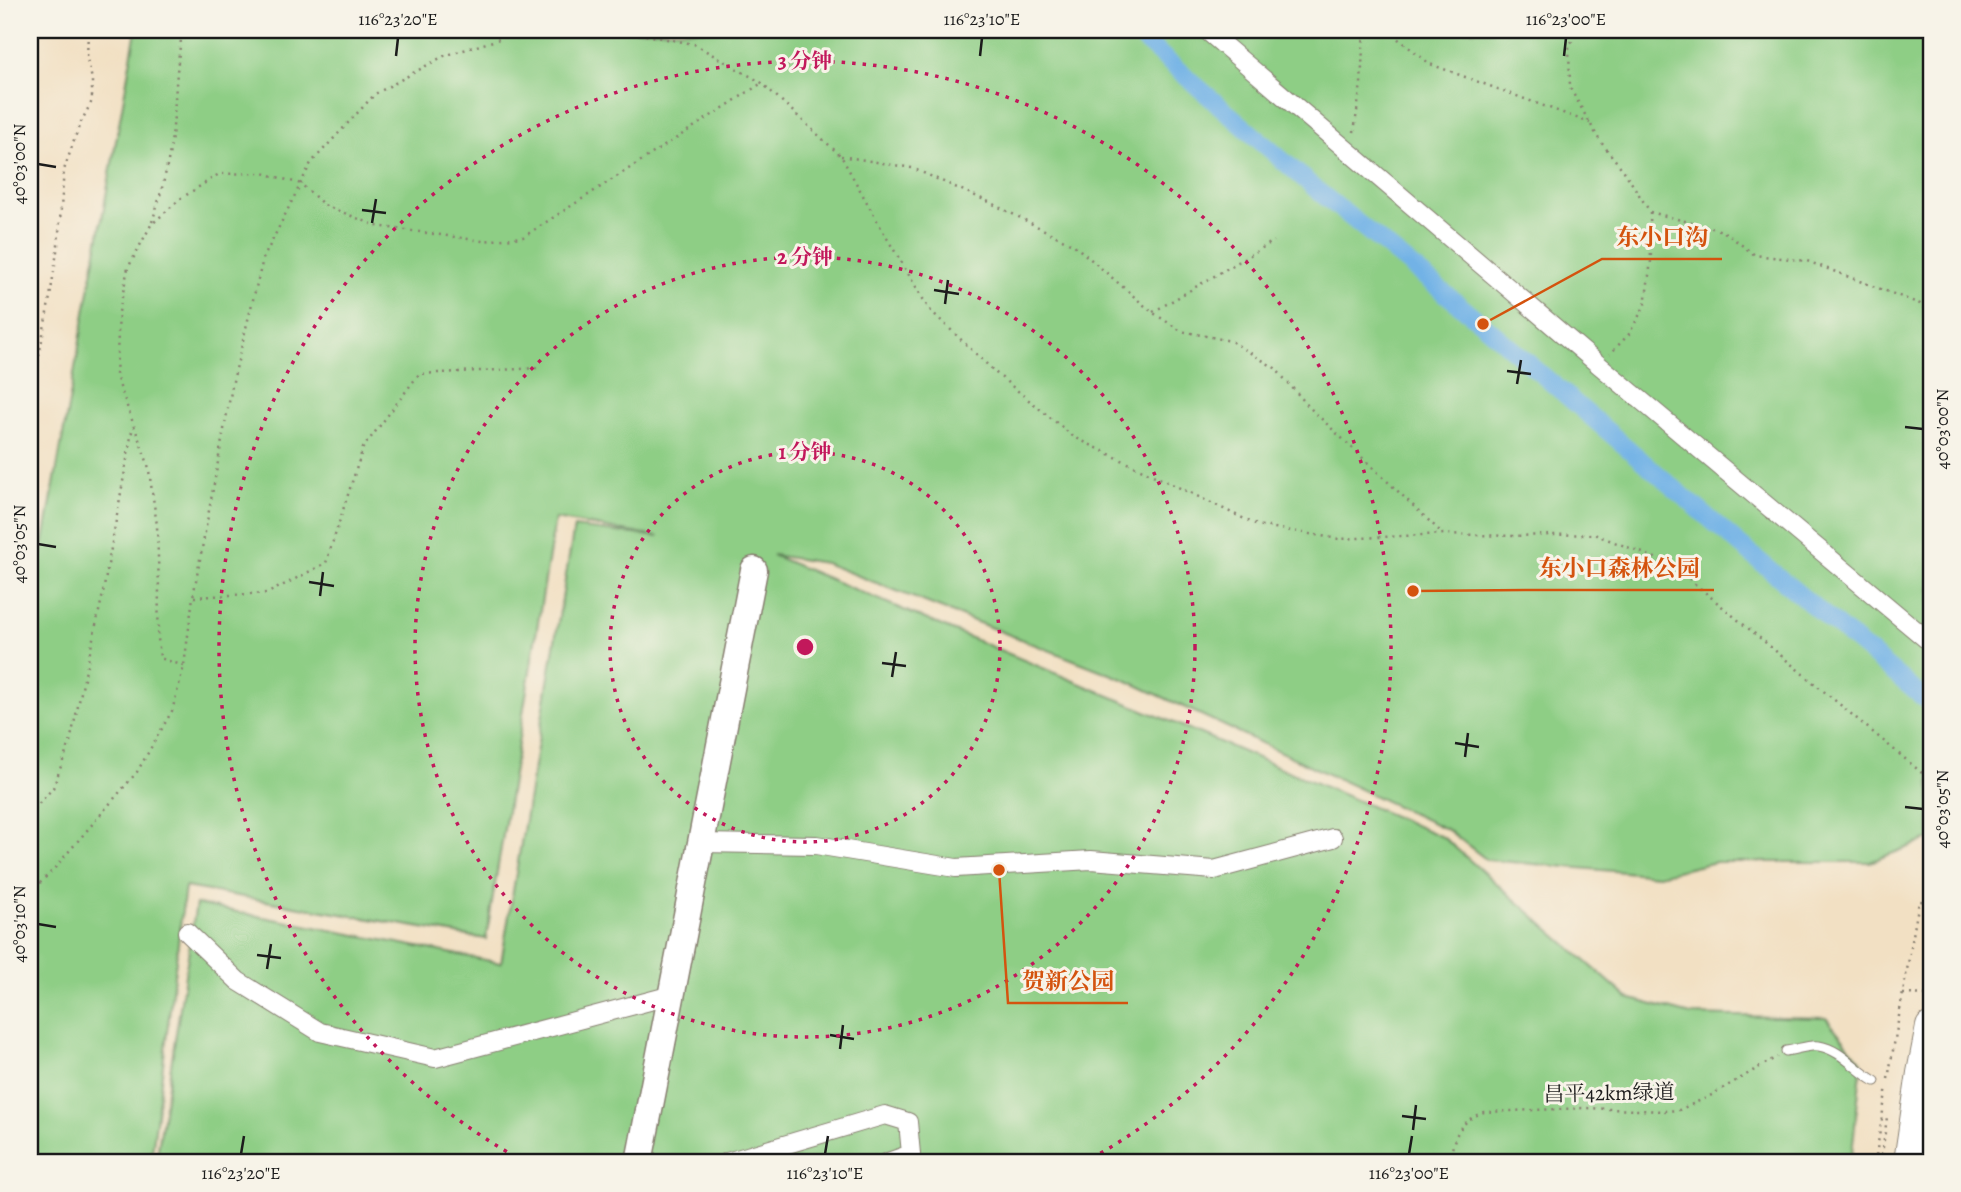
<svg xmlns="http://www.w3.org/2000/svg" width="1961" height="1192" viewBox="0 0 1961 1192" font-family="Alegreya,'Noto Serif SC',serif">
	<rect width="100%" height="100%" fill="#f7f3e8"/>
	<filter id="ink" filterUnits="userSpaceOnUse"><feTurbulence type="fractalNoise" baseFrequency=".0143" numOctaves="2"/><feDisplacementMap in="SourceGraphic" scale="14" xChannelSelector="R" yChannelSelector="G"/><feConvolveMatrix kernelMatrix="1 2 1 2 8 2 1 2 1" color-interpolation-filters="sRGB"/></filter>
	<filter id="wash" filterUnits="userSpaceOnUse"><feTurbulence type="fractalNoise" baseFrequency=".00686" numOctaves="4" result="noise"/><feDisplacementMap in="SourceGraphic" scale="28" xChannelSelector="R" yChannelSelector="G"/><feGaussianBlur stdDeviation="1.57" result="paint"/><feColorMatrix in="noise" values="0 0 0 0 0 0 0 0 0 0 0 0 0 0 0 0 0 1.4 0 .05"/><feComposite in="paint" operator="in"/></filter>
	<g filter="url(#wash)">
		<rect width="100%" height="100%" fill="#f2e0c3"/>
		<!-- green -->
		<path fill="#8ece85" stroke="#557550" stroke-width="2" d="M 136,30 L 1931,30 L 1930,839 L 1870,862 L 1716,862 L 1658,875 L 1487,860 L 1448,830 L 1128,681 L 825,563 L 772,555 L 1184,727 L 1443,837 L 1628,998 L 1691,1015 L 1826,1018 L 1862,1062 L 1851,1162 L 156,1162 L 196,904 L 501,963 L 574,527 L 659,537 L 555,519 L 486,939 L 185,887 L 151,1162 L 30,1162 L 30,618 Z"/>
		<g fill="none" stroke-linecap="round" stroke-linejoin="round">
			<!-- canal -->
			<path stroke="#72b2e6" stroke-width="18" d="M 1132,30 L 1318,191 L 1483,324 L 1739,544 L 1931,704"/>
		</g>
	</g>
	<g filter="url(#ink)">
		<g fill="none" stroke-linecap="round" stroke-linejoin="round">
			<!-- lane casing -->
			<g stroke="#877e70" stroke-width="11">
				<path id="lane" d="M 1786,1051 C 1796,1050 1810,1044 1819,1046 C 1842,1050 1856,1071 1875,1081"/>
			</g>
			<!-- street casing -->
			<g stroke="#877e70" stroke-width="20">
				<g id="street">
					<path d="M 1206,30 L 1599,365 L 1931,643"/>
					<path d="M 701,843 L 816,845 L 956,868 L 1091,860 L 1214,870 L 1333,838"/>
					<path d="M 187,932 L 238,981 L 320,1032 L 435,1058 L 672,995"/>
					<path d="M 727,1162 L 885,1115 L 908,1122 L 911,1154 L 888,1162"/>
				</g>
			</g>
			<!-- secondary casing -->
			<g stroke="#877e70" stroke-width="29">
				<path id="secondary" d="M 639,1162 L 754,570"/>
			</g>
			<!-- primary casing -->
			<g stroke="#877e70" stroke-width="32">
				<path id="primary" d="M 1909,1162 L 1922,1073 L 1931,1027"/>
			</g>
			<!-- path -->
			<g stroke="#877e70" stroke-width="2.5" stroke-dasharray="2 5" stroke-linecap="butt">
				<path d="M 618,30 L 694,44 L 762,83 L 841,156 L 884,233 L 929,309 L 997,374 L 1074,437 L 1257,525 L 1339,539 L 1444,534 L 1511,536 L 1594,534 L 1671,564 L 1922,773 L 1931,779"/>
				<path d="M 1387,30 L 1430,64 L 1590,123"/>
				<path d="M 1581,30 L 1569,45 L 1570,88 L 1600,141 L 1624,171 L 1650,212 L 1651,261 L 1645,305 L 1629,334 L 1610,354"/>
				<path d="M 1354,132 L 1361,84 L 1364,30"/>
				<path d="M 841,156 L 912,168 L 989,202 L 1074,245 L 1152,312 L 1181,331 L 1231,341 L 1275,368 L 1310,408 L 1443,534"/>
				<path d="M 1650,212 L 1723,231 L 1755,255 L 1807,261 L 1920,304 L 1931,314"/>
				<path d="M 152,222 C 162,192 170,158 173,127 C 176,94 176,62 183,30"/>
				<path d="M 1153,312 L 1274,241"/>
				<path d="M 30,404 L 50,297 L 58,245 L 64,170 L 79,126 L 92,101 L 92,79 L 87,59 L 88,30"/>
				<path d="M 194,597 L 268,593 L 326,563 L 363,448 L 419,374 L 539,368"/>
				<path d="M 184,666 L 160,658 L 158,638 L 159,589 L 157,525 L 148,464 L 116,376 L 119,312 L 128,268 L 151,225 L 180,199 L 219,174 L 263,173 L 301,184 L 324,205 L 377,226 L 483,241 L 523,237 L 762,83"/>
				<path d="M 30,822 L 33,810 L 53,788 L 70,742 L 102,598 L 133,426"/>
				<path d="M 30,893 L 53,870 L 137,772 L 172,711 L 184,666 L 193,597 L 233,381 L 263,259 L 311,163 L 375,94 L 444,56 L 519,33 L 563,30"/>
				<path d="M 1903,994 L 1931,995"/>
				<path d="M 1888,1079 L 1919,901 L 1931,902"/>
				<path d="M 1450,1162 C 1453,1137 1459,1121 1484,1112 L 1585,1108 L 1664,1111 L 1679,1110 L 1708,1097 L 1777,1057"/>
				<path d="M 1875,1162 L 1887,1086"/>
				<path d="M 1881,1162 L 1887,1117"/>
			</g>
			<!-- lane -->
			<use href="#lane" stroke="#fff" stroke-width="9"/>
			<!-- street -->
			<use href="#street" stroke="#fff" stroke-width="18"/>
			<!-- secondary -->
			<use href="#secondary" stroke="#fff" stroke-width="26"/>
			<!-- primary -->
			<use href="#primary" stroke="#fff" stroke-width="30"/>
		</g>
	</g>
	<!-- ticks -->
	<path fill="none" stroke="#1c1c1c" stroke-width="2.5" d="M 396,56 L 398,38M 980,56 L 982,38M 1564,56 L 1566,38M 38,164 L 56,167M 362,210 L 386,213M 372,223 L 376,199M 934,290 L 959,294M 945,304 L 948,280M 1507,371 L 1531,374M 1517,384 L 1521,360M 1905,427 L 1923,429M 38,544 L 56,547M 309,582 L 334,586M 320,596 L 323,572M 882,663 L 906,666M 892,677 L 896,652M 1455,743 L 1479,747M 1465,757 L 1468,733M 1905,807 L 1923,809M 38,924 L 56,927M 257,955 L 281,958M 267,969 L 271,944M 830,1035 L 854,1039M 840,1049 L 843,1025M 1402,1116 L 1426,1119M 1413,1130 L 1416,1105M 241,1154 L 244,1136M 825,1154 L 828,1136M 1409,1154 L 1412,1136"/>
	<!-- distance rings -->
	<g fill="none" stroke="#c2185b" stroke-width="3.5" stroke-dasharray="3.5 7">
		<circle cx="805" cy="647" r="195"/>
		<circle cx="805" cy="647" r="390"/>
		<path d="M525 1162A586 586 0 1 1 1085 1162"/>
	</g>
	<g text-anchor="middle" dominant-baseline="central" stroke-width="6" stroke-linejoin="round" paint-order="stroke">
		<!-- street labels -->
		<g font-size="21" fill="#1c1c1c" stroke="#f7f3e8">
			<text transform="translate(1609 1093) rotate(-1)">昌平42km绿道</text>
		</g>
	</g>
	<circle cx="805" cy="647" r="10" fill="#c2185b" stroke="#f7f3e8" stroke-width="3.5"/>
	<g font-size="21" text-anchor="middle" font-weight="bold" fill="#c2185b" stroke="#f7f3e8" stroke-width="6" stroke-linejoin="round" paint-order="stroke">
		<text x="805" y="68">3 分钟</text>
		<text x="805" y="264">2 分钟</text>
		<text x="805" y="459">1 分钟</text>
	</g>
	<!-- callouts -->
	<path fill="none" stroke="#d4530e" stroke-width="2.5" d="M1483 324L1602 259H1722M1413 591L1525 590H1714M999 870L1008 1003H1128"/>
	<g fill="#d4530e" stroke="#f7f3e8" stroke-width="2.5">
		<circle cx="1483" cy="324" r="7"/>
		<circle cx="1413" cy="591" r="7"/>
		<circle cx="999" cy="870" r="7"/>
	</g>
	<g font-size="23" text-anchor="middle" font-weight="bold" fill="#d4530e" stroke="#f7f3e8" stroke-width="6" stroke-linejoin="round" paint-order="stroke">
		<text x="1662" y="245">东小口沟</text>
		<text x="1619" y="576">东小口森林公园</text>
		<text x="1068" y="989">贺新公园</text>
	</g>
	<!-- margin -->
	<rect width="1961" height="1192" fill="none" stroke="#f7f3e8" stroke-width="77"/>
	<rect x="38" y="38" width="1885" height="1116" fill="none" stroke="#1c1c1c" stroke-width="2.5"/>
	<g font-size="18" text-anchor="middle" fill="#1c1c1c">
		<text x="398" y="25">116°23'20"E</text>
		<text x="982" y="25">116°23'10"E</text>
		<text x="1566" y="25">116°23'00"E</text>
		<text transform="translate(19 164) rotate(-90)" y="6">40°03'00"N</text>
		<text transform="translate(1942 429) rotate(-90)" y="6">40°03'00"N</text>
		<text transform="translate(19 544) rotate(-90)" y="6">40°03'05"N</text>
		<text transform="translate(1942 809) rotate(-90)" y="6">40°03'05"N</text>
		<text transform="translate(19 924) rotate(-90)" y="6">40°03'10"N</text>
		<text x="241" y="1179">116°23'20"E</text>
		<text x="825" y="1179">116°23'10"E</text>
		<text x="1409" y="1179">116°23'00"E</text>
	</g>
</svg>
